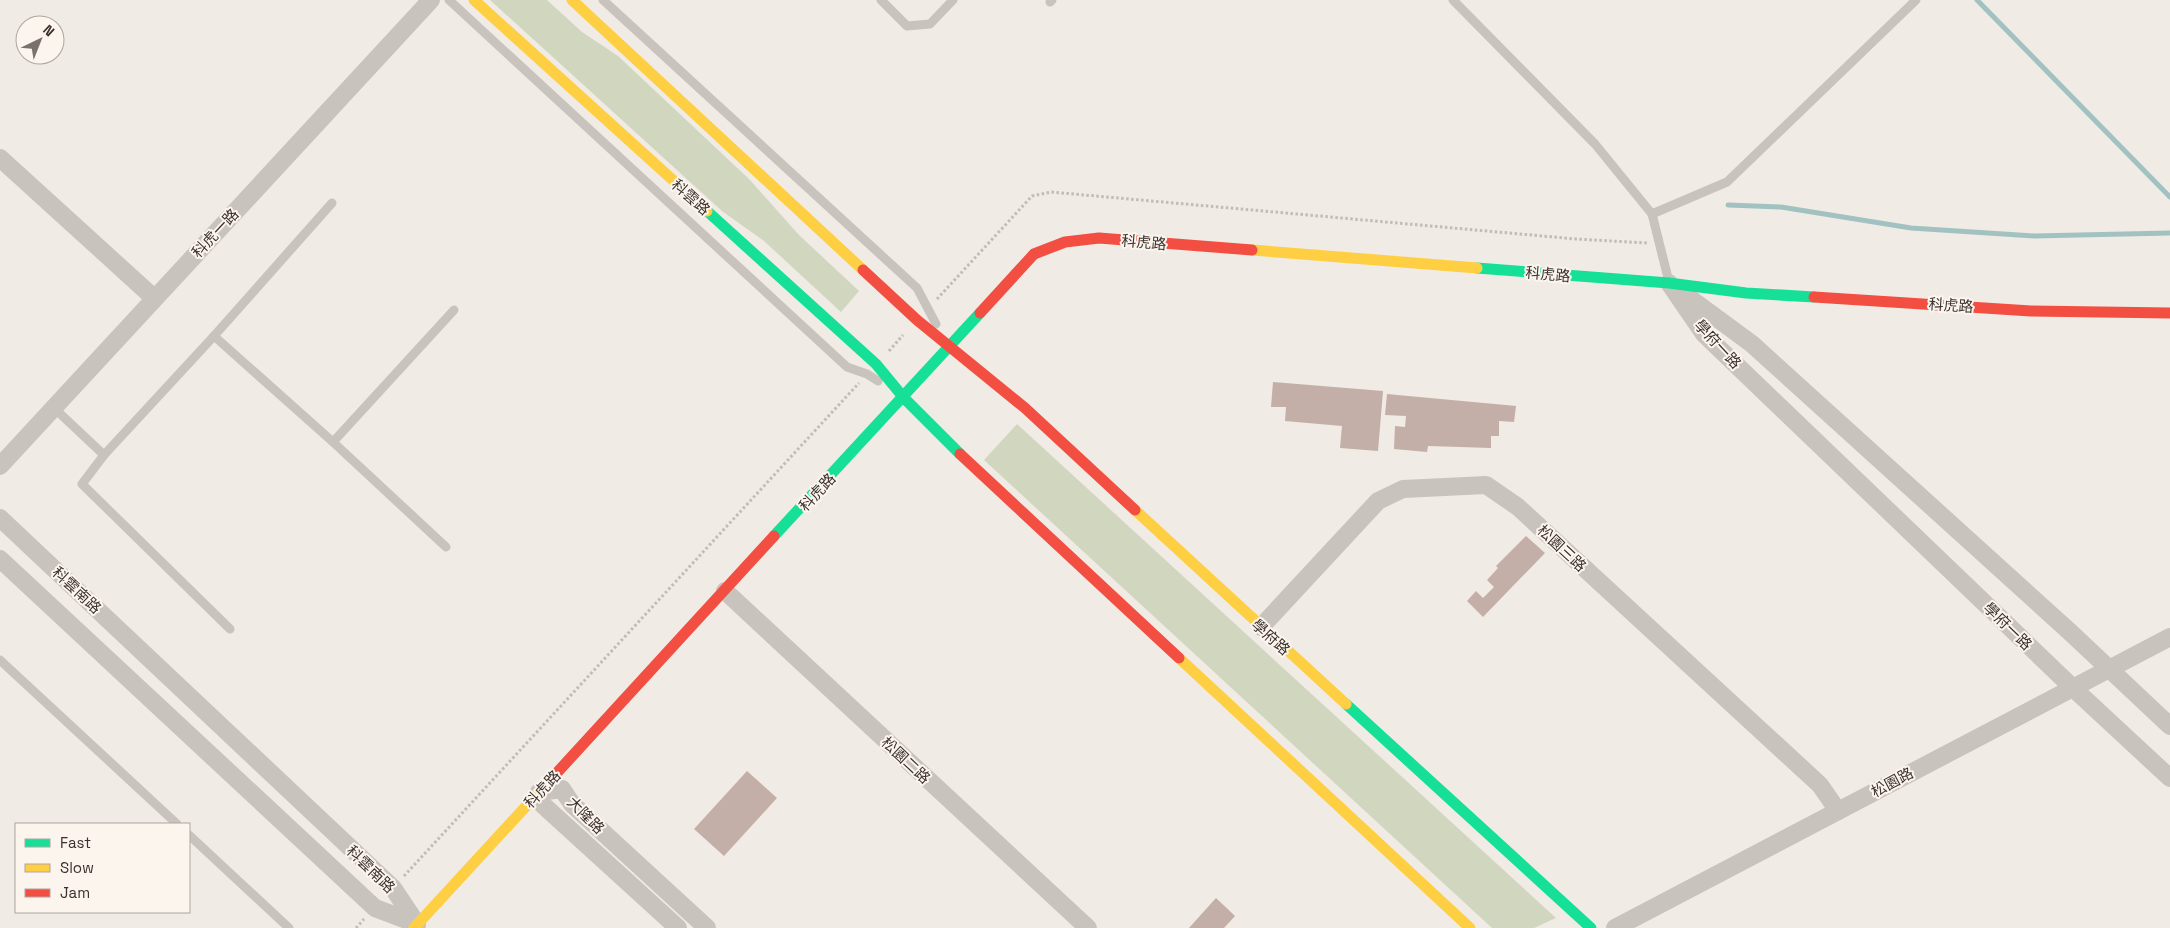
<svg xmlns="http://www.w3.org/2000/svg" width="2170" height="928" viewBox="0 0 2170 928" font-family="'Space Grotesk','Noto Sans TC',sans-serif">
	<rect width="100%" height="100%" fill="#f0ebe5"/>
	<!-- green -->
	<g fill="#d1d6bf">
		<path d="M 490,0 L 547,0 L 582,32 L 618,56 L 749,179 L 799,235 L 859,291 L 841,312 L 764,241 L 722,211 Z"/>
		<path d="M 1017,424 L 1556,918 L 1534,928 L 1492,928 L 984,460 Z"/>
	</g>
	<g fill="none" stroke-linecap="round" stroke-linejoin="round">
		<!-- stream -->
		<g stroke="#a1c2c1" stroke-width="5">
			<path d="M 1977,0 L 2170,197"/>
			<path d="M 1728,205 L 1781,207 L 1911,228 L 2034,236 L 2170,233"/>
		</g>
	</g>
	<!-- building -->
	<g fill="#c3afa7">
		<path d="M 1273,382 L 1383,391 L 1378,451 L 1340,448 L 1342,426 L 1285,421 L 1286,407 L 1271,407 Z"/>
		<path d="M 1387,394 L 1516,406 L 1514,422 L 1499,421 L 1499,436 L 1491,436 L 1491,448 L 1428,446 L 1427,452 L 1394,449 L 1395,426 L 1405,427 L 1406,416 L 1385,415 Z"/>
		<path d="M 1526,536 L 1545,553 L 1483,617 L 1467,601 L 1476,591 L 1483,598 L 1494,587 L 1487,580 L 1498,568 L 1496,566 Z"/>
		<path d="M 747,771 L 777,798 L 724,856 L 694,829 Z"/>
		<path d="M 1216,898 L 1235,916 L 1224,928 L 1189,928 Z"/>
	</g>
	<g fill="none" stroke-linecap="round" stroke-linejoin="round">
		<!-- path -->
		<g stroke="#c2bbb6" stroke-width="3" stroke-dasharray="2.5 2.5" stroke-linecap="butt">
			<path d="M 937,299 L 1032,196 L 1051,192 L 1576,239 L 1647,243"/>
			<path d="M 889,351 L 903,335"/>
			<path d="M 404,876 L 859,383"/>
			<path d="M 356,928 L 364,919"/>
		</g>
		<!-- lane -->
		<g stroke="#c9c3be" stroke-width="9">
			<path d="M 449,0 L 847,367 L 867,374 L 878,381"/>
			<path d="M 603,0 L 917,288 L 936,324"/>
			<path d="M 881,0 L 907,26 L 930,24 L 953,0"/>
			<path d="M 1453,0 L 1595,144 L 1652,214 L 1669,282"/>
			<path d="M 1050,2 L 1052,0"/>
			<path d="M 1652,214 L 1727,182 L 1916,0"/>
			<path d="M 214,336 L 333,442 L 446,547"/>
			<path d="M 53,407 L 104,455 L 214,336 L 332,203"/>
			<path d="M 333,442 L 454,310"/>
			<path d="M 104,455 L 82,484 L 230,629"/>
			<path d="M 0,660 L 177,824"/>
			<path d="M 189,835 L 289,928"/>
		</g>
		<!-- street -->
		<g stroke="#c9c3be" stroke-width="18">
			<path d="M 0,158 L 154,298"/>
			<path d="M 1669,283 L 1704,334 L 2073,688 L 2170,778"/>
			<path d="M 1680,291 L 1752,344 L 2070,632 L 2170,726"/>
			<path d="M 0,466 L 431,0"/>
			<path d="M 0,518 L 393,888 L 417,924"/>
			<path d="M 0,559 L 375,908 L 417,924"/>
			<path d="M 725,591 L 1088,928"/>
			<path d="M 1261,627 L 1378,501 L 1403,489 L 1486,485 L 1518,507 L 1820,785 L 1838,811"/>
			<path d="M 678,928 L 543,805 L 539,792 L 562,789 L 572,804 L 707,928"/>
			<path d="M 1615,928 L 2170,637"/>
		</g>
		<!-- fast -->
		<g stroke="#16e098" stroke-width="11">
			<path d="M 707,211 L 876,364 L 904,398 L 960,454"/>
			<path d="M 1477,268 L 1669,283 L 1746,293 L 1814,297"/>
			<path d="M 774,536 L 980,313"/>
			<path d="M 1346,704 L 1591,928"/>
		</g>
		<!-- slow -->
		<g stroke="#ffcf43" stroke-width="11">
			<path d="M 474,0 L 707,211"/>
			<path d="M 572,0 L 863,270"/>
			<path d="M 1252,250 L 1477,268"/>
			<path d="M 1135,510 L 1346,704"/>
			<path d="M 1179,658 L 1470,928"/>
			<path d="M 414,928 L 553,777"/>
		</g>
		<!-- jam -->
		<g stroke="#f24e42" stroke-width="11">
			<path d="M 863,270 L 917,320 L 1025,408 L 1135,510"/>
			<path d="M 1814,297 L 2031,311 L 2170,313"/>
			<path d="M 980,313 L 1034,254 L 1065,242 L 1099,238 L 1252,250"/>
			<path d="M 960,454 L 1179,658"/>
			<path d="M 553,777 L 774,536"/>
		</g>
	</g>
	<g text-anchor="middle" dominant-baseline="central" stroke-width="4" stroke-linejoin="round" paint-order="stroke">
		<!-- street labels -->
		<g font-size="15" fill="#3b302b" stroke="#fbf5ee">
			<text transform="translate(691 197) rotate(42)">科雲路</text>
			<text transform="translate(215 233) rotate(-47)">科虎一路</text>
			<text transform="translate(1144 242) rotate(5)">科虎路</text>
			<text transform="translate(1548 274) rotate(5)">科虎路</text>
			<text transform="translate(1951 305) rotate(4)">科虎路</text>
			<text transform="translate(1718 344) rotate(47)">學府一路</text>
			<text transform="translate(817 492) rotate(-47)">科虎路</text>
			<text transform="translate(1562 548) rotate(43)">松園三路</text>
			<text transform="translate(77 590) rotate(43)">科雲南路</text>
			<text transform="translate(2008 626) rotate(44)">學府一路</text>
			<text transform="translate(1271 637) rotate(42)">學府路</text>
			<text transform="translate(906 760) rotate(43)">松園二路</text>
			<text transform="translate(1892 782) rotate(-28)">松園路</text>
			<text transform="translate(542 789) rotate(-47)">科虎路</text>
			<text transform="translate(586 815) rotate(45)">大隆路</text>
			<text transform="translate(371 869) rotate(44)">科雲南路</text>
		</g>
	</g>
	<!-- legend -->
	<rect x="15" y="823" width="175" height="90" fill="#fbf5ee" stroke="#aea6a0"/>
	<rect x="25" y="839" width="25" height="8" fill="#16e098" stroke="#aea6a0"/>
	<text x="60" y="848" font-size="15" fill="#3b302b">Fast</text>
	<rect x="25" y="864" width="25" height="8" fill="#ffcf43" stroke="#aea6a0"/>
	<text x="60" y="873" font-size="15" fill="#3b302b">Slow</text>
	<rect x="25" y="889" width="25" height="8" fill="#f24e42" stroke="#aea6a0"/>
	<text x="60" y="898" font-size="15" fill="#3b302b">Jam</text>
	<!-- north arrow -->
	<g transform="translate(40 40) rotate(43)"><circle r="24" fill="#fbf5ee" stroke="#aea6a0"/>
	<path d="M0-4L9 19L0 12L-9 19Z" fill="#7a716c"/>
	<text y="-8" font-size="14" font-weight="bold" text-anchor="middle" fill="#3b302b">N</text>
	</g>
</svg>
